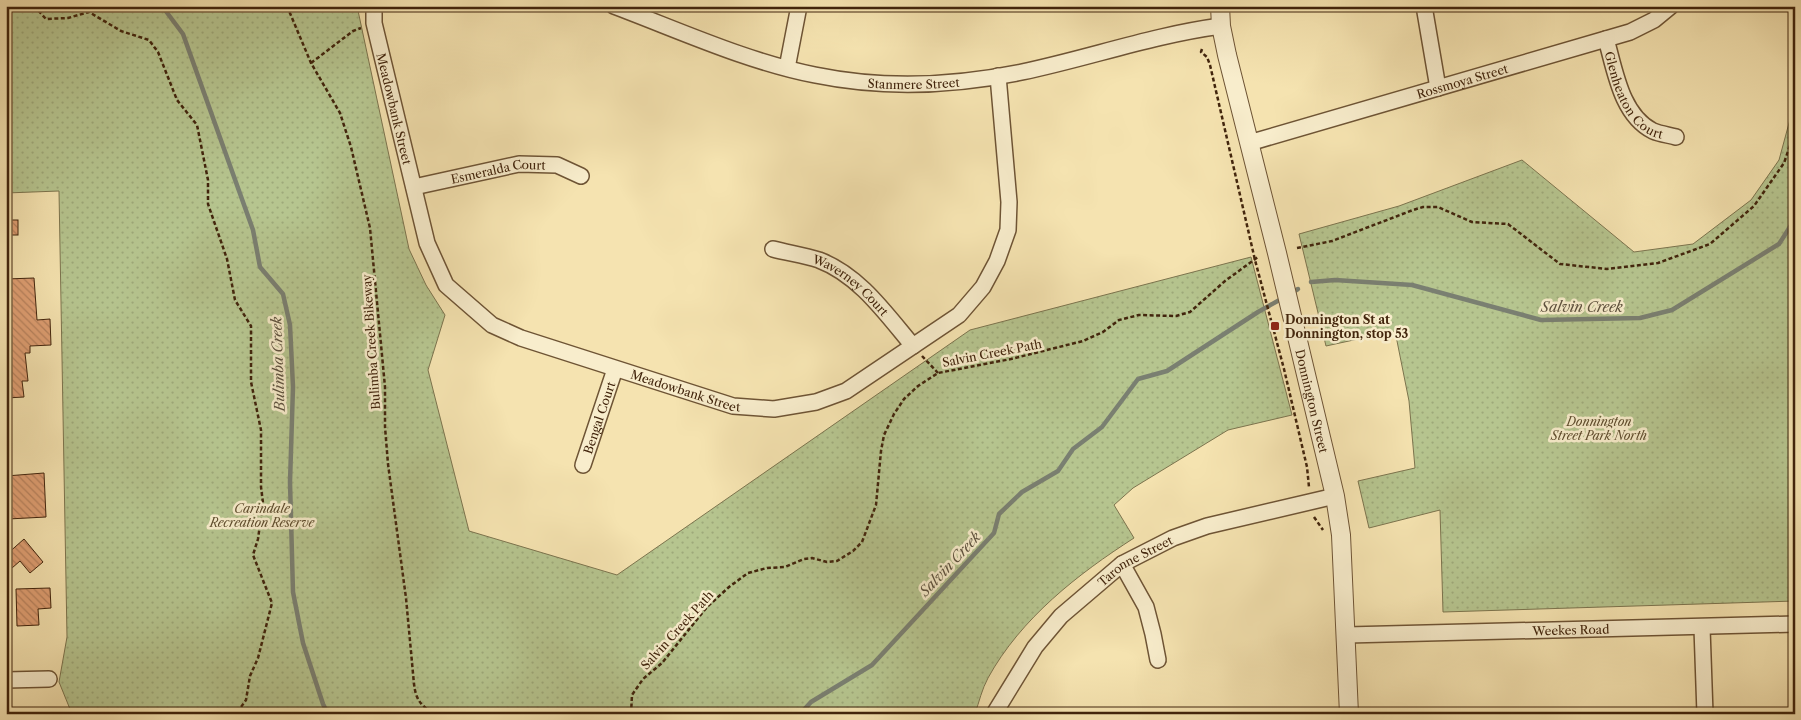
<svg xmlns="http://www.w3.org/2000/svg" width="1801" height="720" viewBox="0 0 1801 720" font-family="'Libre Caslon Text',serif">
	<defs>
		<pattern id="green-dots" width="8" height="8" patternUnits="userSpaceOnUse" patternTransform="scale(1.25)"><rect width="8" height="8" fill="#b6c58f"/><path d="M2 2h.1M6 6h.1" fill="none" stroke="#9ea97a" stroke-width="1.8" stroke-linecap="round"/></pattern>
		<pattern id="building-back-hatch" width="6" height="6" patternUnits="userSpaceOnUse" patternTransform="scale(1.25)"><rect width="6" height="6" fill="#df9f73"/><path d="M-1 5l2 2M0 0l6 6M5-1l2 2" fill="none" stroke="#b6815d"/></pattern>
	</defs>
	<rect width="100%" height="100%" fill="#f5e3b0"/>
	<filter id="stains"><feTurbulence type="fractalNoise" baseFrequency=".004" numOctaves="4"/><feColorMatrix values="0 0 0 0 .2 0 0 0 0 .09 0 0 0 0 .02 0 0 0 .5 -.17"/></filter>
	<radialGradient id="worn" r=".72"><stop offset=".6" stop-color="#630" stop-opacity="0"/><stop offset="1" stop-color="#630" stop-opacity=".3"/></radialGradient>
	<!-- green -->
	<g fill="url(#green-dots)" stroke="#7c744e">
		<path d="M 6,6 L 357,6 L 409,249 L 426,285 L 445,315 L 428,370 L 469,531 L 617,575 L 970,330 L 1251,257 L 1292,415 L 1228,430 L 1133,488 L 1114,505 L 1134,538 C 1078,574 1021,618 988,678 C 982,689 979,702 975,714 L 72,714 L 59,682 L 67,637 L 59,191 L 6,193 Z"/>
		<path d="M 1795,101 L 1795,601 L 1443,612 L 1440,510 L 1369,528 L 1358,481 L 1415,468 L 1409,401 L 1395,331 L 1326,346 L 1299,234 L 1399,206 L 1522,160 L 1634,252 L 1693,244 L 1751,200 L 1779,160 Z"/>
	</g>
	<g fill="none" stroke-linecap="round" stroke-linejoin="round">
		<!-- stream -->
		<g stroke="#7a7f71" stroke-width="4.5">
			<path d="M 162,6 L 183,34 L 253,230 L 260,267 L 283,294 L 290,325 L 293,387 L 290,482 L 293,592 L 303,643 L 323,704 L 328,714"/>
			<path d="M 1311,282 L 1335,280 L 1412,285 L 1541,320 L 1640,318 L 1672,310 L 1779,244 L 1795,219"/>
			<path d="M 1290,294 L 1298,289"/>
			<path d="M 800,714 L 811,702 L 872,665 L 994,533 L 999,514 L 1022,492 L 1058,471 L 1073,449 L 1102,427 L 1138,379 L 1167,371 L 1258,312 L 1283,298"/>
		</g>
	</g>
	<!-- building -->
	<g fill="url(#building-back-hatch)" stroke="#41240c">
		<rect x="6" y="220" width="12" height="15"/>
		<path d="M 34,278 L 37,320 L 50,319 L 51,345 L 30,346 L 30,353 L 25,353 L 28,381 L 22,381 L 24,397 L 6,398 L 6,279 Z"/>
		<path d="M 44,473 L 46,517 L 8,519 L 6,476 Z"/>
		<path d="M 24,539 L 43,562 L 30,573 L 20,561 L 12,568 L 6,561 L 6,555 Z"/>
		<path d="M 50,588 L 51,608 L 38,609 L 39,625 L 17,626 L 16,589 Z"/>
	</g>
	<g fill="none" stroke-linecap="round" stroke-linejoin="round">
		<!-- minor casing -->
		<g stroke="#6e5435" stroke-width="18">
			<g id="minor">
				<path id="s1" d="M 374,6 L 374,23 L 427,243 L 446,285 L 492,325 L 521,338 L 733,406 L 774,409 L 816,402 L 846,391 L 959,315 L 983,287 L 997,261 L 1008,230 L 1009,202 L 998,76"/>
				<path id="s2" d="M 614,6 C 678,30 748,62 815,75 C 883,89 954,86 1022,72 C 1089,58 1153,35 1221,26"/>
				<path d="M 1424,6 L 1438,88"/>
				<path id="s3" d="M 1606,39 C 1615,70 1621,115 1653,131 C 1660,134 1669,135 1676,137"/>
				<path d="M 787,68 L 799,6"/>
				<path id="s4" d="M 1249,143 L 1630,32 L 1654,20 L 1671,6"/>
				<path id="s5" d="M 414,187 L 519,164 L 557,165 L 581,176"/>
				<path id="s6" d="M 773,249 C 788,253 804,255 819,260 C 859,275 886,314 913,346"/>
				<path id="s7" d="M 583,465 L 615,369"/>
				<path d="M 1122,564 L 1146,607 L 1153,634 L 1158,660"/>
				<path d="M 1702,628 L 1705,714"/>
				<path id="s8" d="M 1347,635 L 1795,624"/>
				<path d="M 6,680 L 49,679"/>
				<path id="s9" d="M 994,714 L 1035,647 L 1061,616 L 1122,564 L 1173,538 L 1207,526 L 1335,496"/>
			</g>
		</g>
		<!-- tertiary casing -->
		<g stroke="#6e5435" stroke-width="20">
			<g id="tertiary">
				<path id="s10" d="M 1220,6 L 1221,26 L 1227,55 L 1277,253 L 1335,496 L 1341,535 L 1349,714"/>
			</g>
		</g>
		<!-- path -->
		<g stroke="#41240c" stroke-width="2.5" stroke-dasharray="4 2.5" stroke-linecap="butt">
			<path d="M 34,6 L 46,19 L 68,18 L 89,12 L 121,31 L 149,40 L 158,52 L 177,100 L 197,125 L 208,180 L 208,204 L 227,259 L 235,300 L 251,326 L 251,382 L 261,430 L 261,487 L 263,503 L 258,539 L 253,555 L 272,603 L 258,658 L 250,676 L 246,700 L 236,714"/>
			<path d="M 287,6 L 311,63 L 340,113 L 351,147 L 370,228 L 385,387 L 385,427 L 388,464 L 406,598 L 414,684 C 416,700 420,704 433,714"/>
			<path d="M 1202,49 L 1201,52 L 1207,57 L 1210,65 L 1255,260 L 1284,369 L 1307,467 L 1309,487"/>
			<path d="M 311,63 L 353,31 L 361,28"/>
			<path d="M 1297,248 L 1332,241 L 1413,210 L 1423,207 L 1438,207 L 1472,222 L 1508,224 L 1560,264 L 1607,269 L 1658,263 L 1710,244 L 1754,206 L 1784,163 L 1795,131"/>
			<path d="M 922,356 L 938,373"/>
			<path d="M 1314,517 L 1323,530"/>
			<path d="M 631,714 L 632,695 L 643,679 L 662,663 L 707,607 L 729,587 L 748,573 L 767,568 L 785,567 L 804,559 L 812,558 L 827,562 L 837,561 L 853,551 L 862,542 L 876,505 L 881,451 L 884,435 L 894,414 L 904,399 L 918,386 L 938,373 L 1011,359 L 1083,341 L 1103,332 L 1119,320 L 1139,315 L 1176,316 L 1190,312 L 1225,281 L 1258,257"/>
		</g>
		<!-- minor -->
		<use href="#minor" stroke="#f8edcc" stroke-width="15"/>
		<!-- tertiary -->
		<use href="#tertiary" stroke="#f8edcc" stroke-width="18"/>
	</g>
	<!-- markers -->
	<rect fill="#8f2418" stroke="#f8edcc" stroke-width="2" x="1270" y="321" width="10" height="10" rx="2.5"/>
	<g text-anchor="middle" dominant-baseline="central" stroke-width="5" stroke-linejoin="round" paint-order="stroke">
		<!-- street labels -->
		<g font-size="12" fill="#41240c" stroke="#f8edcc">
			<text stroke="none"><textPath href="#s2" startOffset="312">Stanmere Street</textPath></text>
			<text stroke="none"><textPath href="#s4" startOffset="222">Rossmoya Street</textPath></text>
			<text stroke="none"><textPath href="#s3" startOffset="65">Glenheaton Court</textPath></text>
			<text stroke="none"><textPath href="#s1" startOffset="105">Meadowbank Street</textPath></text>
			<text stroke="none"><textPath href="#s5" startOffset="86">Esmeralda Court</textPath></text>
			<text stroke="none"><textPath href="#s6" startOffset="88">Waverney Court</textPath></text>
			<text transform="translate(371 342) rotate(-94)">Bulimba Creek Bikeway</text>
			<text transform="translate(992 353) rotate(-11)">Salvin Creek Path</text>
			<text stroke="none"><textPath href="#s1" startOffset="555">Meadowbank Street</textPath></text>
			<text stroke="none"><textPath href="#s10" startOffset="406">Donnington Street</textPath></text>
			<text stroke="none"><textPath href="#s7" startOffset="50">Bengal Court</textPath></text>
			<text stroke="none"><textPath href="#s9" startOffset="212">Taronne Street</textPath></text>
			<text transform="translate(677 630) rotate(-48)">Salvin Creek Path</text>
			<text stroke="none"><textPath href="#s8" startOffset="224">Weekes Road</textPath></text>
		</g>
		<!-- poi labels -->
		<g font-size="12" font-weight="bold" fill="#41240c" stroke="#f8edcc" text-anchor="start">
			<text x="1285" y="319">Donnington St at<tspan x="1285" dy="14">Donnington, stop 53</tspan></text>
		</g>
		<!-- park labels -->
		<g font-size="12" font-style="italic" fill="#5e4c2d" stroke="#f8edcc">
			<text x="1599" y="421">Donnington<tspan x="1599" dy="14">Street Park North</tspan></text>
			<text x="262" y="508">Carindale<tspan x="262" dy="14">Recreation Reserve</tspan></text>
		</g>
		<!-- water labels -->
		<g font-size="14" font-style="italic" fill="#5e523f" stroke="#f8edcc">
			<text x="1582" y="307">Salvin Creek</text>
			<text transform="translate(278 364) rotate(-92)">Bulimba Creek</text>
			<text transform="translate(950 564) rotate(-47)">Salvin Creek</text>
		</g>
	</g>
	<!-- margin -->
	<rect width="1801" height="720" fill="none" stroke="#f5e3b0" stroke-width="25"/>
	<rect x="8" y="8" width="1786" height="705" fill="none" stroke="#41240c" stroke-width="2.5"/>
	<rect x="12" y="12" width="1776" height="695" fill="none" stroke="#41240c"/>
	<rect width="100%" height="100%" filter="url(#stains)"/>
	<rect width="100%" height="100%" fill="url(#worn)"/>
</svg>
